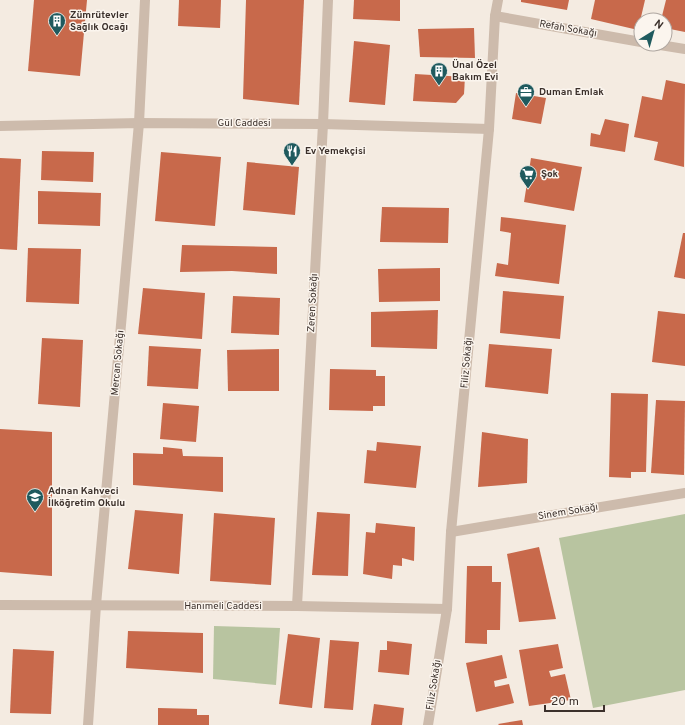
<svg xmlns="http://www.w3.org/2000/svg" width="685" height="725" viewBox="0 0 685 725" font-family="Overpass,sans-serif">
	<rect width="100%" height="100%" fill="#f4ebe1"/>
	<!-- green -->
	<g fill="#b8c4a0">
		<path d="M 685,514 L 685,690 L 593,708 L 559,538 Z"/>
		<path d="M 214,626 L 280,628 L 276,685 L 213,679 Z"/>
	</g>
	<!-- building -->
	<g fill="#c8694b">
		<path d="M 34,0 L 87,0 L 80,76 L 28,71 Z"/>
		<path d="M 179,0 L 221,0 L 220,28 L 178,26 Z"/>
		<path d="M 246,0 L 304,0 L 299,105 L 243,99 Z"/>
		<path d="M 354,0 L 400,0 L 400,21 L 353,19 Z"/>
		<path d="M 521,0 L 569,0 L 567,10 L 521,2 Z"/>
		<path d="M 595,0 L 645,0 L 638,30 L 591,19 Z"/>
		<path d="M 666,0 L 685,0 L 685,32 L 665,28 L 665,20 L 661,20 Z"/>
		<path d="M 474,28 L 475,58 L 420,57 L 418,29 Z"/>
		<path d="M 354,41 L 390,45 L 385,105 L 349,102 Z"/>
		<path d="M 415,74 L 465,77 L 464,94 L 456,103 L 413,101 Z"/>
		<path d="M 666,80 L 685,84 L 684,167 L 654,160 L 658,142 L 634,137 L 642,96 L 662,100 Z"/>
		<path d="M 516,93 L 546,98 L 541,124 L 512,119 Z"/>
		<path d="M 605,119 L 629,124 L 625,152 L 590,146 L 591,133 L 600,135 Z"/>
		<path d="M 42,151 L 94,152 L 93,182 L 41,180 Z"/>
		<path d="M 161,152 L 221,157 L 215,226 L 155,221 Z"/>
		<path d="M 0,158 L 21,159 L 17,250 L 0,249 Z"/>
		<path d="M 531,158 L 582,167 L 574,211 L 524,202 Z"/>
		<path d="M 247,162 L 299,167 L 295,215 L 243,210 Z"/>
		<path d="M 38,191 L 101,193 L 100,226 L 38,224 Z"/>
		<path d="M 382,207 L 449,208 L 448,243 L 380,242 Z"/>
		<path d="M 501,217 L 566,225 L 559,284 L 495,276 L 497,263 L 508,265 L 511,233 L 500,231 Z"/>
		<path d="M 683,233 L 685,233 L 685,279 L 674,277 Z"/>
		<path d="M 182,245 L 277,247 L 277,274 L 232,271 L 180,272 Z"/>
		<path d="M 28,248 L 81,249 L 79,304 L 26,302 Z"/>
		<path d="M 440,268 L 440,301 L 379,302 L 378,269 Z"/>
		<path d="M 143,288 L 205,293 L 202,339 L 138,334 Z"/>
		<path d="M 503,291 L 564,296 L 560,339 L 500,333 Z"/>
		<path d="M 233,296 L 280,298 L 279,335 L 231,333 Z"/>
		<path d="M 438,310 L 437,349 L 371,347 L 371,312 Z"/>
		<path d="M 658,311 L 685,314 L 685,366 L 652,362 Z"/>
		<path d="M 42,338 L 83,340 L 80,407 L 38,404 Z"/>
		<path d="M 489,344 L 552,349 L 548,394 L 485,387 Z"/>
		<path d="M 149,346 L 201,349 L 198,389 L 147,386 Z"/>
		<path d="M 279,349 L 279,391 L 228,391 L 227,350 Z"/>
		<path d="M 330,369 L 376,370 L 376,376 L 385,376 L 385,406 L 373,406 L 373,411 L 329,410 Z"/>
		<path d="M 611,393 L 648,394 L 646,472 L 631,472 L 631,478 L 609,477 Z"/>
		<path d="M 656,400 L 685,401 L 684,475 L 651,473 Z"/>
		<path d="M 163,403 L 199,406 L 196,442 L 160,439 Z"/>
		<path d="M 0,429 L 52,432 L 52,576 L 0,572 Z"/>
		<path d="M 482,432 L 528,439 L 527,483 L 478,487 Z"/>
		<path d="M 377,442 L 421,446 L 416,488 L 364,483 L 367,450 L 376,451 Z"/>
		<path d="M 163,447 L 182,449 L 183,456 L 223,457 L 223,492 L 133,485 L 133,453 L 163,454 Z"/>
		<path d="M 135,510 L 183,514 L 179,574 L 128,569 Z"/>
		<path d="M 317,512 L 350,514 L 348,576 L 312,575 Z"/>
		<path d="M 214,513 L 275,518 L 271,585 L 210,581 Z"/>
		<path d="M 376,523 L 415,527 L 414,561 L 402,558 L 402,566 L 393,565 L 392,579 L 363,574 L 366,532 L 375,533 Z"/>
		<path d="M 539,547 L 556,619 L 519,622 L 507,554 Z"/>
		<path d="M 467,566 L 492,566 L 492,582 L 501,582 L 500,630 L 487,630 L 487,644 L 465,643 Z"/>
		<path d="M 128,631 L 203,633 L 203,673 L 126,668 Z"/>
		<path d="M 288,634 L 320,638 L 312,708 L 279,704 Z"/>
		<path d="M 330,640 L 359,642 L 353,710 L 324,708 Z"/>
		<path d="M 387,641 L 412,644 L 409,675 L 378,672 L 380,650 L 387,650 Z"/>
		<path d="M 558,644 L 563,668 L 549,671 L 551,677 L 565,674 L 571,700 L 529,706 L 519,650 Z"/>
		<path d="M 13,649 L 54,651 L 51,714 L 10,713 Z"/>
		<path d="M 502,655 L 507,678 L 494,681 L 495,687 L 509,684 L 514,703 L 476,712 L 466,663 Z"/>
		<path d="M 374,704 L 404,708 L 402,725 L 371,725 Z"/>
		<path d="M 158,708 L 197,709 L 197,715 L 209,715 L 209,725 L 158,725 Z"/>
		<path d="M 522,720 L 523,725 L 499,725 L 498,724 Z"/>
	</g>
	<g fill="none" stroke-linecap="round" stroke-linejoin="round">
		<!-- minor -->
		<g stroke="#cdbbac" stroke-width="10">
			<path d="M 495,16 L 641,42"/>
			<path d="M 654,44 L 685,49"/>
			<path d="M 0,126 L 139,123 L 323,124 L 489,129"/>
			<path d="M 451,532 L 685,493"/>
			<path d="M 0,605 L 297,606 L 447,609"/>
			<path d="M 297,606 L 323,124 L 328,0"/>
			<path d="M 88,725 L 96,605 L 139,123 L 145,0"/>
			<path d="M 428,725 L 447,609 L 451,532 L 489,129 L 495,16 L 498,0"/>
		</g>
	</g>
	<!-- icons -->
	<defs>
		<g id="building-pin" transform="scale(0.9)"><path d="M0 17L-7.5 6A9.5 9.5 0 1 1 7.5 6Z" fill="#1f5a5e" stroke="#fbf5ee"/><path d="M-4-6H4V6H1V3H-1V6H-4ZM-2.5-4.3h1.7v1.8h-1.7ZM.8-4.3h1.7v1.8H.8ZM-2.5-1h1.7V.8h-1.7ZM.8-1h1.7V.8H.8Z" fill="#fff"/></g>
		<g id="office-pin" transform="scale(0.9)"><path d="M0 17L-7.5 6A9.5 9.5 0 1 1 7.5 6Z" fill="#1f5a5e" stroke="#fbf5ee"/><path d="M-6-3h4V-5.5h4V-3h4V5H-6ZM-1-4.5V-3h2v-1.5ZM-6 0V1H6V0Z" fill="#fff"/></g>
		<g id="restaurant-pin" transform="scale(0.9)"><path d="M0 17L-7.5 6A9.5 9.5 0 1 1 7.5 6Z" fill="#1f5a5e" stroke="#fbf5ee"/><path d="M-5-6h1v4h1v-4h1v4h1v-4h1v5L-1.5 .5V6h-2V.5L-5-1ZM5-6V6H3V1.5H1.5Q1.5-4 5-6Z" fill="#fff"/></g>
		<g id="supermarket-pin" transform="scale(0.9)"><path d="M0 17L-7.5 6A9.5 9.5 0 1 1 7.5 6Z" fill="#1f5a5e" stroke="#fbf5ee"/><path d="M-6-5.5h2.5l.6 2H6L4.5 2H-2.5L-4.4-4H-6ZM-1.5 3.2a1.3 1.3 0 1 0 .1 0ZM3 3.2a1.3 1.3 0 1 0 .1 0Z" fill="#fff"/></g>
		<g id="school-pin" transform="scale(0.9)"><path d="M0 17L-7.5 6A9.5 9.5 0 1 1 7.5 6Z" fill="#1f5a5e" stroke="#fbf5ee"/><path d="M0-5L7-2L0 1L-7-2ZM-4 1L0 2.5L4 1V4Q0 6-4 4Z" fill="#fff"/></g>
	</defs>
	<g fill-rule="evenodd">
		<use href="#building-pin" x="57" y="21"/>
		<use href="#building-pin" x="439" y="71"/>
		<use href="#office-pin" x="526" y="92"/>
		<use href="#restaurant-pin" x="292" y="151"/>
		<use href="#supermarket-pin" x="528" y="174"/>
		<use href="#school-pin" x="35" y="497"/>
	</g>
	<g text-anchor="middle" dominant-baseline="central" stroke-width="3" stroke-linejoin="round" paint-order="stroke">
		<!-- poi labels -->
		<g font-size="10" font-weight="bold" fill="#3b302b" stroke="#fbf5ee" text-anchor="start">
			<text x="70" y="15">Zümrütevler<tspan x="70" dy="12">Sağlık Ocağı</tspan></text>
			<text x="452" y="65">Ünal Özel<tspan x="452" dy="12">Bakım Evi</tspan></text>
			<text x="539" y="92">Duman Emlak</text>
			<text x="305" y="151">Ev Yemekçisi</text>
			<text x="541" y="174">Şok</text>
			<text x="48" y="491">Adnan Kahveci<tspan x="48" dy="12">İlköğretim Okulu</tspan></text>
		</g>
		<!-- street labels -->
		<g font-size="10" fill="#3b302b" stroke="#fbf5ee">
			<text transform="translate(568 29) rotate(10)">Refah Sokağı</text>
			<text x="244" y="123">Gül Caddesi</text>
			<text transform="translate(313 303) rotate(-87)">Zeren Sokağı</text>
			<text transform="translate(118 363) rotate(-85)">Mercan Sokağı</text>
			<text transform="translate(467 363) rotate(-85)">Filiz Sokağı</text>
			<text transform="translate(568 512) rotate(-9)">Sinem Sokağı</text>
			<text x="223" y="606">Hanımeli Caddesi</text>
			<text transform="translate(434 685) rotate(-81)">Filiz Sokağı</text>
		</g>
	</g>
	<!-- north arrow -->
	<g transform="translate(653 32) rotate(37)"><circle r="19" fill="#fbf5ee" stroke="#aea6a0"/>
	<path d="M0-3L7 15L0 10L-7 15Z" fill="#1f5a5e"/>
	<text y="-6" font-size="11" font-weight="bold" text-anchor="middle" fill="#3b302b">N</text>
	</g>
	<!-- scale -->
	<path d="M545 705v6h59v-6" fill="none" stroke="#3b302b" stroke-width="2"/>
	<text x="551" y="705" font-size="12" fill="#3b302b" stroke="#fbf5ee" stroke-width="3" paint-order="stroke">20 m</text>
</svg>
